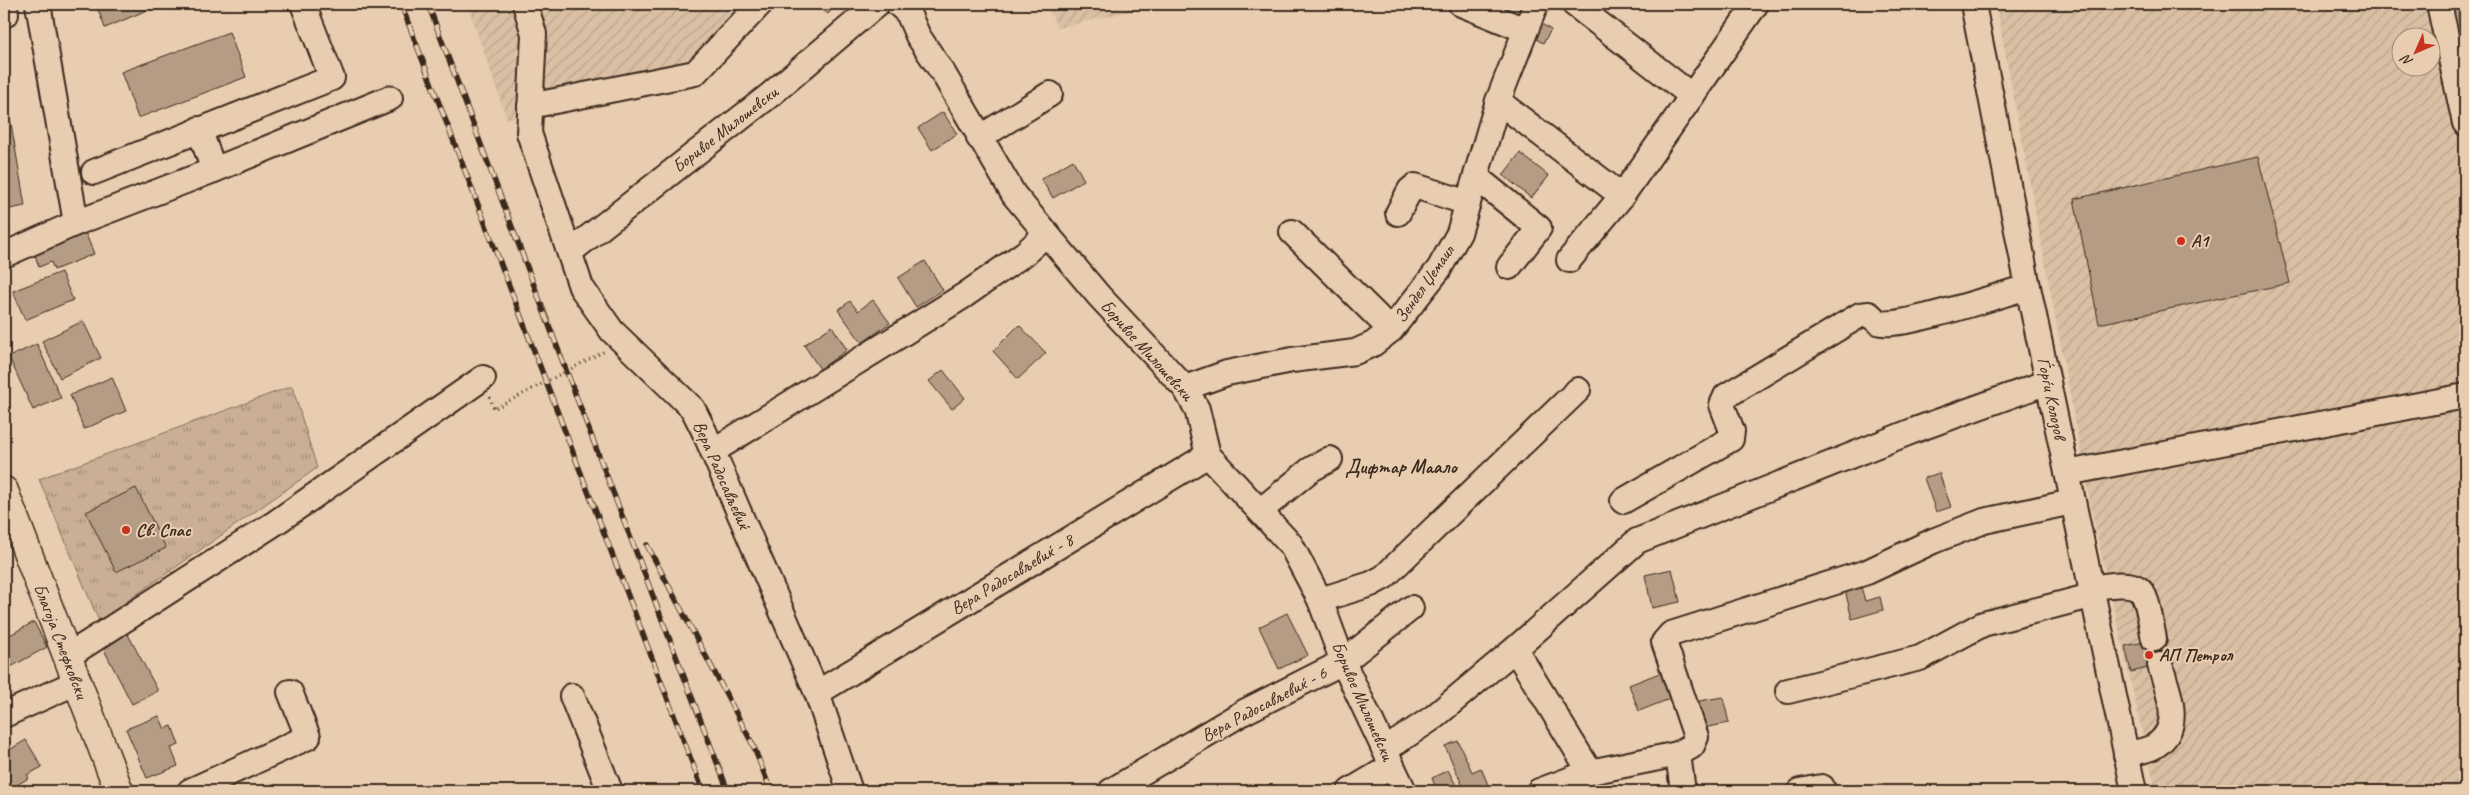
<svg xmlns="http://www.w3.org/2000/svg" width="2469" height="795" viewBox="0 0 2469 795" font-family="Caveat,sans-serif">
	<defs>
		<pattern id="industrial-furrows" width="10" height="10" patternUnits="userSpaceOnUse" patternTransform="scale(1.25)"><rect width="10" height="10" fill="#d9bfa3"/><path d="M-1 1l2-2M0 10L10 0M9 11l2-2" fill="none" stroke="#bba48c"/></pattern>
		<pattern id="grass-tufts" width="24" height="20" patternUnits="userSpaceOnUse" patternTransform="scale(1.25)"><rect width="24" height="20" fill="#caaf96"/><path d="M3 7l-1-3M5 7V3M7 7l1-3M15 17l-1-3M17 17v-4M19 17l1-3" fill="none" stroke="#a58f7a"/></pattern>
	</defs>
	<rect width="100%" height="100%" fill="#e9cdb0"/>
	<filter id="ink" filterUnits="userSpaceOnUse"><feTurbulence type="fractalNoise" baseFrequency=".02" numOctaves="2"/><feDisplacementMap in="SourceGraphic" scale="10" xChannelSelector="R" yChannelSelector="G"/><feConvolveMatrix kernelMatrix="1 2 1 2 8 2 1 2 1" color-interpolation-filters="sRGB"/></filter>
	<g filter="url(#ink)">
		<!-- industrial -->
		<g fill="url(#industrial-furrows)" fill-rule="evenodd">
			<path d="M 467,4 L 765,4 L 664,81 L 507,119 Z"/>
			<path d="M 1047,4 L 1161,4 L 1057,28 Z"/>
			<path d="M 1996,4 L 2455,4 L 2465,48 L 2465,791 L 2156,791 L 2094,522 ZM 2402,38 L 2432,38 L 2432,68 L 2402,68 Z"/>
		</g>
		<!-- grass -->
		<g fill="url(#grass-tufts)" stroke="#826c5a">
			<path d="M 2455,4 L 2465,4 L 2465,48 Z"/>
			<path d="M 292,386 L 317,468 L 99,621 L 39,479 Z"/>
		</g>
		<!-- building -->
		<g fill="#b59d85" stroke="#3b2a1e">
			<path d="M 96,4 L 145,4 L 147,10 L 105,28 Z"/>
			<path d="M 217,4 L 229,4 L 219,8 Z"/>
			<path d="M 816,4 L 837,4 L 828,14 Z"/>
			<path d="M 1534,19 L 1551,30 L 1543,43 L 1526,33 Z"/>
			<path d="M 229,32 L 246,77 L 138,118 L 121,72 Z"/>
			<path d="M 4,82 L 25,206 L 4,210 Z"/>
			<path d="M 943,112 L 957,134 L 932,150 L 918,128 Z"/>
			<path d="M 1520,153 L 1549,176 L 1531,198 L 1503,175 Z"/>
			<path d="M 2258,157 L 2290,283 L 2099,324 L 2074,199 Z"/>
			<path d="M 1073,160 L 1084,180 L 1053,198 L 1041,179 Z"/>
			<path d="M 85,232 L 94,254 L 54,270 L 51,262 L 39,267 L 34,252 Z"/>
			<path d="M 925,261 L 943,290 L 916,307 L 898,278 Z"/>
			<path d="M 61,272 L 73,300 L 25,320 L 13,291 Z"/>
			<path d="M 873,300 L 890,323 L 862,343 L 838,310 L 850,301 L 858,311 Z"/>
			<path d="M 83,321 L 101,358 L 60,378 L 42,341 Z"/>
			<path d="M 1019,325 L 1046,353 L 1018,379 L 993,351 Z"/>
			<path d="M 832,326 L 847,350 L 820,369 L 804,345 Z"/>
			<path d="M 37,344 L 61,398 L 33,410 L 9,357 Z"/>
			<path d="M 943,370 L 965,398 L 952,409 L 929,381 Z"/>
			<path d="M 112,377 L 126,411 L 84,429 L 70,395 Z"/>
			<path d="M 1939,473 L 1951,507 L 1936,512 L 1924,478 Z"/>
			<path d="M 136,488 L 166,548 L 116,572 L 86,512 Z"/>
			<path d="M 1672,569 L 1680,602 L 1652,608 L 1645,575 Z"/>
			<path d="M 1861,587 L 1865,601 L 1880,597 L 1883,610 L 1852,619 L 1845,590 Z"/>
			<path d="M 1287,613 L 1308,655 L 1279,669 L 1259,627 Z"/>
			<path d="M 34,622 L 47,647 L 7,669 L 4,664 L 4,638 Z"/>
			<path d="M 124,627 L 158,691 L 132,704 L 99,640 Z"/>
			<path d="M 2159,639 L 2165,664 L 2131,672 L 2125,646 Z"/>
			<path d="M 1662,672 L 1672,698 L 1639,711 L 1629,685 Z"/>
			<path d="M 1723,697 L 1729,723 L 1703,728 L 1699,701 Z"/>
			<path d="M 159,716 L 165,729 L 172,726 L 179,745 L 171,748 L 178,766 L 147,778 L 126,729 Z"/>
			<path d="M 26,740 L 42,767 L 27,775 L 29,778 L 13,787 L 4,771 L 4,753 Z"/>
			<path d="M 1458,741 L 1472,772 L 1481,768 L 1489,787 L 1480,791 L 1465,791 L 1445,746 Z"/>
			<path d="M 1448,770 L 1459,791 L 1437,791 L 1432,778 Z"/>
		</g>
		<g fill="none" stroke-linecap="round" stroke-linejoin="round">
			<!-- minor casing -->
			<g stroke="#3b2a1e" stroke-width="28">
				<g id="minor">
					<path d="M 38,4 L 76,223"/>
					<path d="M 525,4 L 534,34 L 529,133 L 581,287 L 612,331 L 693,409 L 704,431 L 817,693 L 850,791"/>
					<path d="M 898,4 L 908,13 L 918,36 L 943,73 L 1014,195 L 1099,296 L 1185,388 L 1197,409 L 1208,455 L 1291,545 L 1320,600 L 1343,662 L 1404,791"/>
					<path d="M 1461,4 L 1525,30"/>
					<path d="M 1574,4 L 1692,96"/>
					<path d="M 1973,4 L 2028,287 L 2134,791"/>
					<path d="M 2439,4 L 2465,123"/>
					<path d="M 4,14 L 6,14 L 5,4"/>
					<path d="M 1498,101 L 1622,196"/>
					<path d="M 530,106 L 695,73 L 760,4"/>
					<path d="M 199,129 L 214,170"/>
					<path d="M 979,138 L 1050,94"/>
					<path d="M 94,172 L 332,78 L 303,4"/>
					<path d="M 1476,177 L 1539,228 L 1509,267"/>
					<path d="M 1398,213 L 1410,190 L 1415,186 L 1468,203"/>
					<path d="M 1292,232 L 1391,330"/>
					<path d="M 571,251 L 770,95 L 877,4"/>
					<path d="M 4,255 L 76,223 L 214,170 L 390,98"/>
					<path d="M 1569,260 L 1622,196 L 1756,4"/>
					<path d="M 1185,388 L 1227,373 L 1292,360 L 1355,352 L 1373,344 L 1391,330 L 1439,269 L 1459,233 L 1498,101 L 1536,4"/>
					<path d="M 713,451 L 965,295 L 1025,253 L 1047,233"/>
					<path d="M 2067,473 L 2465,396"/>
					<path d="M 1623,501 L 1731,439 L 1732,431 L 1722,405 L 1726,396 L 1860,315 L 1869,314 C 1873,317 1876,322 1881,323 C 1906,327 1999,295 2028,287"/>
					<path d="M 1260,511 L 1310,470 L 1330,459"/>
					<path d="M 2090,588 C 2148,578 2144,587 2154,639"/>
					<path d="M 1320,600 L 1371,584 L 1384,577 L 1578,390"/>
					<path d="M 1515,649 L 1590,772"/>
					<path d="M 68,656 L 275,523 L 483,378"/>
					<path d="M 1788,691 L 1920,658 L 1983,624 L 2091,596"/>
					<path d="M 817,693 L 1208,455"/>
					<path d="M 572,696 L 610,791"/>
					<path d="M 4,715 L 77,682"/>
					<path d="M 1385,750 L 1434,717 L 1515,649 L 1637,541 L 1915,430 L 2048,382"/>
					<path d="M 1678,754 L 1683,791"/>
					<path d="M 2126,755 C 2135,752 2145,751 2153,747 C 2185,729 2168,692 2160,665"/>
					<path d="M 190,791 L 308,737 L 290,692"/>
					<path d="M 1111,791 L 1244,712 L 1343,662 L 1411,608"/>
					<path d="M 1350,791 L 1392,766"/>
					<path d="M 1539,791 L 1590,772 L 1678,754 L 1692,746 L 1696,737 L 1664,642 L 1671,634 L 1867,572 L 1933,541 L 1984,521 L 2072,502"/>
					<path d="M 1800,791 L 1822,787"/>
				</g>
			</g>
			<!-- major casing -->
			<g stroke="#3b2a1e" stroke-width="31">
				<path id="major" d="M 4,491 L 119,791"/>
			</g>
			<!-- path -->
			<path stroke="#3b2a1e" stroke-width="3" stroke-dasharray="1 4" stroke-linecap="butt" d="M 490,397 L 494,409 L 605,351"/>
			<!-- minor -->
			<use href="#minor" stroke="#e9cdb0" stroke-width="24"/>
			<!-- major -->
			<use href="#major" stroke="#e9cdb0" stroke-width="28"/>
			<!-- rail casing -->
			<g stroke="#3b2a1e" stroke-width="5.5">
				<g id="rail">
					<path d="M 401,4 L 703,791"/>
					<path d="M 428,4 L 561,357 L 728,791"/>
					<path d="M 647,545 L 753,745 L 771,791"/>
				</g>
			</g>
			<!-- rail -->
			<use href="#rail" stroke="#e9cdb0" stroke-width="4" stroke-dasharray="11" stroke-linecap="butt"/>
		</g>
	</g>
	<!-- markers -->
	<g fill="#c8321e" stroke="#e9cdb0" stroke-width="2">
		<circle cx="2181" cy="241" r="5"/>
		<circle cx="126" cy="530" r="5"/>
		<circle cx="2149" cy="655" r="5"/>
	</g>
	<g text-anchor="middle" dominant-baseline="central" stroke-width="4" stroke-linejoin="round" paint-order="stroke">
		<!-- street labels -->
		<g font-size="18" fill="#3b2a1e" stroke="#e9cdb0">
			<text transform="translate(725 129) rotate(-38)">Боривое Милошевски</text>
			<text transform="translate(1424 284) rotate(-55)">Зендел Џемаил</text>
			<text transform="translate(1147 350) rotate(48)">Боривое Милошевски</text>
			<text transform="translate(2052 398) rotate(78)">Ѓорѓи Колозов</text>
			<text transform="translate(722 475) rotate(66)">Вера Радосављевиќ</text>
			<text transform="translate(1012 574) rotate(-31)">Вера Радосављевиќ - 8</text>
			<text transform="translate(61 641) rotate(69)">Благоја Стефковски</text>
			<text transform="translate(1363 701) rotate(66)">Боривое Милошевски</text>
			<text transform="translate(1264 704) rotate(-28)">Вера Радосављевиќ - 6</text>
		</g>
		<!-- poi labels -->
		<g font-size="18" font-weight="bold" fill="#3b2a1e" stroke="#e9cdb0" text-anchor="start">
			<text x="2191" y="241">А1</text>
			<text x="136" y="530">Св. Спас</text>
			<text x="2159" y="655">АП Петрол</text>
		</g>
		<!-- neighbourhood labels -->
		<g font-size="19" font-weight="bold" fill="#3b2a1e" stroke="#e9cdb0">
			<text x="1401" y="467">Дифтар Маало</text>
		</g>
	</g>
	<!-- margin -->
	<rect width="2469" height="795" fill="none" stroke="#e9cdb0" stroke-width="20"/>
	<rect x="10" y="10" width="2449" height="775" fill="none" stroke="#3b2a1e" stroke-width="2" filter="url(#ink)"/>
	<!-- north arrow -->
	<g transform="translate(2416 52) rotate(225)"><circle r="24" fill="#e9cdb0" stroke="#a38c76"/>
	<path d="M0-4L9 19L0 12L-9 19Z" fill="#c8321e"/>
	<text y="-8" font-size="14" font-weight="bold" text-anchor="middle" fill="#3b2a1e">N</text>
	</g>
</svg>
